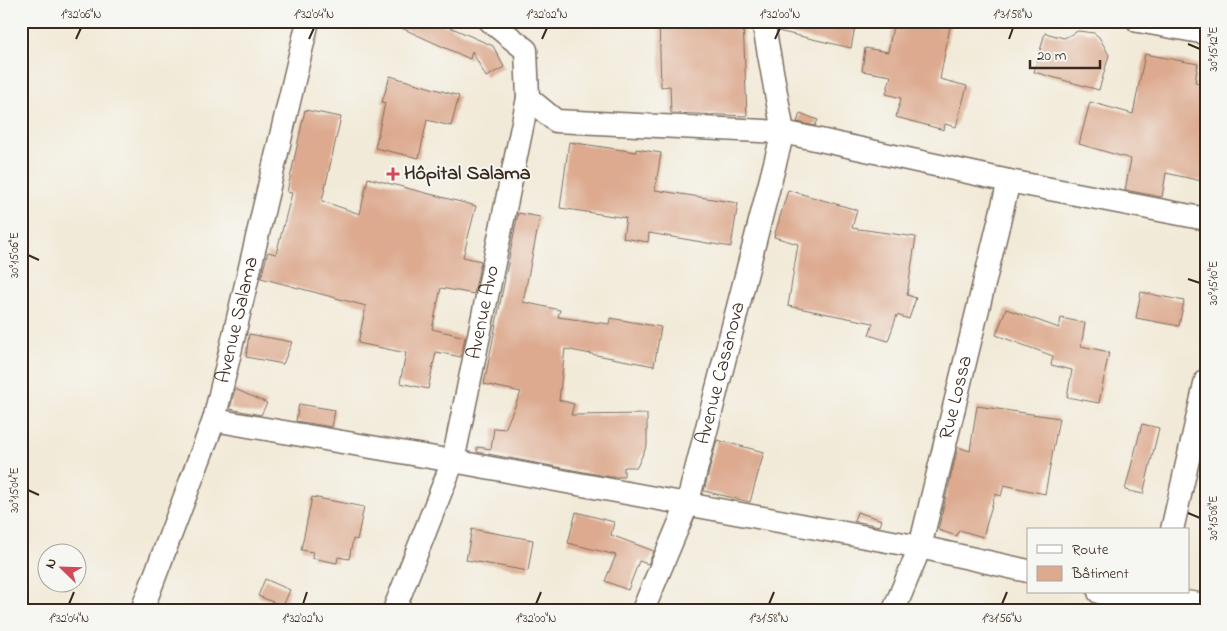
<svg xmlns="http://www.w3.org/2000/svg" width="1227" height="631" viewBox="0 0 1227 631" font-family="'Indie Flower',sans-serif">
	<rect width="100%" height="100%" fill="#f6f6f2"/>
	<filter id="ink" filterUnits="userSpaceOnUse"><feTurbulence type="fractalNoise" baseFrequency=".02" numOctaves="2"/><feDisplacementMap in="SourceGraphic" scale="10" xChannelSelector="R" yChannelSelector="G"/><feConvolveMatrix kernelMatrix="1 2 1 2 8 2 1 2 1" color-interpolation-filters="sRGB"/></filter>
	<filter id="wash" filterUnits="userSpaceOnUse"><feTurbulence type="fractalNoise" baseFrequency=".0096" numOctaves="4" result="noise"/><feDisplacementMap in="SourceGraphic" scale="20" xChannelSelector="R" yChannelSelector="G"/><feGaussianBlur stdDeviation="1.12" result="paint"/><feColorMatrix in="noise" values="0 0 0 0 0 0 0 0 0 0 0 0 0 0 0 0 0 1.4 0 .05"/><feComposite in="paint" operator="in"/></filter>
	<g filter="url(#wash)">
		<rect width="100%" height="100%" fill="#f2ead8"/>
		<g id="blocks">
			<!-- building -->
			<g fill="#ddaa8f">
				<path d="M 386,21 L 436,21 L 493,46 L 504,67 L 486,77 L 472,51 L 470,59 Z"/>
				<path d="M 659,21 L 743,21 L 747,116 L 671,113 L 670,86 L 661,87 Z"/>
				<path d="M 776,21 L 856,21 L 851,48 L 778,31 Z"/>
				<path d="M 894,21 L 951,21 L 940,79 L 967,86 L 956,127 L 945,124 L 944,130 L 896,117 L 901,98 L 886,94 L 891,76 L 862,71 L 865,48 L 888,52 Z"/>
				<path d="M 1078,31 L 1094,33 L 1099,37 L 1109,55 L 1099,90 L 1034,72 L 1045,33 L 1064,38 Z"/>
				<path d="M 1145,54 L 1198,64 L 1195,82 L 1206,84 L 1206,182 L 1166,173 L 1162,197 L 1125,190 L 1131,159 L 1079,144 L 1090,102 L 1133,114 Z"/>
				<path d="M 390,76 L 459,96 L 451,126 L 427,120 L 419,158 L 375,148 L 385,103 L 382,102 Z"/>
				<path d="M 305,110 L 341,117 L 322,201 L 360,214 L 368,178 L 476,206 L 463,257 L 481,261 L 474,294 L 441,288 L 432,329 L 465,337 L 461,357 L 436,352 L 428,389 L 400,383 L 406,353 L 358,343 L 366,306 L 261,278 L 268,252 L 276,254 L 292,193 L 287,192 Z"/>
				<path d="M 800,113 L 818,120 L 815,126 L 797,122 Z"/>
				<path d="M 569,142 L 636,152 L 636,149 L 661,153 L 655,190 L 738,203 L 731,247 L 649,233 L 648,242 L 623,238 L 626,218 L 560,208 Z"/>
				<path d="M 788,190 L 857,210 L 852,228 L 916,237 L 907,295 L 916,298 L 909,319 L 897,315 L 888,341 L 869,335 L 873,323 L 788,306 L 798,244 L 774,237 Z"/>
				<path d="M 518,213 L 540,217 L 523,302 L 560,310 L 558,317 L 609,324 L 610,318 L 661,327 L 654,366 L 565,349 L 559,400 L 574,404 L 571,415 L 647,414 L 647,445 L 637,467 L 624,467 L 624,477 L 611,477 L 477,452 L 477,447 L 491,449 L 494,428 L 505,429 L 521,392 L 484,384 Z"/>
				<path d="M 1141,292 L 1184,301 L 1179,326 L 1136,318 Z"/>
				<path d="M 1006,309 L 1059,328 L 1061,318 L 1085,323 L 1081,346 L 1109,352 L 1099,403 L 1067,397 L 1072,370 L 1051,365 L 1053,356 L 996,335 Z"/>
				<path d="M 249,334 L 292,342 L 283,364 L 246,357 Z"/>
				<path d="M 235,389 L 267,403 L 261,415 L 230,409 Z"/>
				<path d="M 299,404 L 335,410 L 332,427 L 296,421 Z"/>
				<path d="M 977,406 L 1059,418 L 1045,494 L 1004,485 L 1001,496 L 995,494 L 983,537 L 959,530 L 957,536 L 938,530 L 958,447 L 970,451 Z"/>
				<path d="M 1142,424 L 1159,428 L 1143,494 L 1125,490 Z"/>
				<path d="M 717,440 L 764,452 L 750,502 L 704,491 Z"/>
				<path d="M 312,497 L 364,507 L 357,540 L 353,539 L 349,559 L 338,557 L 337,563 L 312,558 L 313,552 L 301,550 Z"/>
				<path d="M 576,512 L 614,522 L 611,535 L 654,551 L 648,564 L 639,561 L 628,590 L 605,581 L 616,555 L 568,543 Z"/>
				<path d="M 857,512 L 882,520 L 880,526 L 854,521 Z"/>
				<path d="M 472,529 L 533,540 L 528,571 L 466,560 Z"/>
				<path d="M 265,579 L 290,590 L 283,606 L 258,596 Z"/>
			</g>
		</g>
	</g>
	<g filter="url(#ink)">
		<use href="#blocks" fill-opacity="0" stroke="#7b6d5f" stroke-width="1"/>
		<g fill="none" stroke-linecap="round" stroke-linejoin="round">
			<!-- minor casing -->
			<g stroke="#7b6d5f" stroke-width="25">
				<g id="minor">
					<path d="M 1138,21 L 1206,33"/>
					<path d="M 528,98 L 556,121 L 783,132 L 1009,181 L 1206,219"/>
					<path d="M 214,420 L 453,461 L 920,547 L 1028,571"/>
					<path d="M 1172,530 L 1206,380"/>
					<path d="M 1099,592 L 1122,599 L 1157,598 L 1206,605"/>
					<path id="s1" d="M 142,610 L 214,420 L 308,21"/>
					<path id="s2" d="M 394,610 L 453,461 L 528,98 L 526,50 L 490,21"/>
					<path id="s3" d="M 643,610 L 687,505 L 783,132 L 763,21"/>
					<path id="s4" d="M 894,610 L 920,547 L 1009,181"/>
				</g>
			</g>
			<!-- minor -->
			<use href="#minor" stroke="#fff" stroke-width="22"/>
		</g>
	</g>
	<!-- ticks -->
	<path fill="none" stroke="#3b2a1e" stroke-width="2" d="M 76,39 L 81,28M 309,39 L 314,28M 542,39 L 547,28M 775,39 L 780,28M 1009,39 L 1013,28M 1188,44 L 1200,49M 28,255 L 39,260M 1188,279 L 1200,283M 28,490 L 39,495M 1188,513 L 1200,518M 69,604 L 74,592M 303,604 L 307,592M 536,604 L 541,592M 769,604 L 774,592M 1002,604 L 1007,592"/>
	<!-- markers -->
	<path fill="#d1495b" stroke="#f6f6f2" stroke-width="2" d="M390.5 166.5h5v5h5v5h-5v5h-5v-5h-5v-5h5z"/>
	<g text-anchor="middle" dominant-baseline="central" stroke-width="4" stroke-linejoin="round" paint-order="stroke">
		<!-- poi labels -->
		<g font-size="20" font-weight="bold" fill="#3b2a1e" stroke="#f6f6f2" text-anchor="start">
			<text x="404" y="174">Hôpital Salama</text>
		</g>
		<!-- street labels -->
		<g font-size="20" fill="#3b2a1e" stroke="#f6f6f2">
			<text stroke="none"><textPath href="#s2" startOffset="312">Avenue Avo</textPath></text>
			<text stroke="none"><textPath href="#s1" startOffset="306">Avenue Salama</textPath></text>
			<text stroke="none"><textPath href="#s3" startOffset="250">Avenue Casanova</textPath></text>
			<text stroke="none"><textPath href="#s4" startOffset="222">Rue Lossa</textPath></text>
		</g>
	</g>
	<!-- margin -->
	<rect width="1227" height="631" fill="none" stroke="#f6f6f2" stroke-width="55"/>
	<!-- legend -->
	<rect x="1027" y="528" width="162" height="65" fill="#f6f6f2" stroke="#aba49d"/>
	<rect x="1037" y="545" width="25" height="8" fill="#ffffff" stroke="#aba49d"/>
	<text x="1072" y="554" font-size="15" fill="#3b2a1e">Route</text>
	<rect x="1037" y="566" width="25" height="15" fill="#ddaa8f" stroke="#aba49d"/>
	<text x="1072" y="578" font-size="15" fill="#3b2a1e">Bâtiment</text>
	<!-- north arrow -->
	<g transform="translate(62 568) rotate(293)"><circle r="24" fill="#f6f6f2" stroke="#aba49d"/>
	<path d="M0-4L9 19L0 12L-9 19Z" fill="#d1495b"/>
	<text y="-8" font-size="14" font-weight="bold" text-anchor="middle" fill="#3b2a1e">N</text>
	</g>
	<!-- scale -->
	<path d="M1030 60v8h70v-8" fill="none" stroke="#3b2a1e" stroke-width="2.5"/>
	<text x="1037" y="60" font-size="15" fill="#3b2a1e" stroke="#f6f6f2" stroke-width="4" paint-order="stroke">20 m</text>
	<rect x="28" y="28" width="1172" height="576" fill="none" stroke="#3b2a1e" stroke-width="2"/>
	<g font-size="12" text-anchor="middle" fill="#3b2a1e">
		<text x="81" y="18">1°32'06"N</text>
		<text x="314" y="18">1°32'04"N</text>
		<text x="547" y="18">1°32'02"N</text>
		<text x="780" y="18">1°32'00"N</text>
		<text x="1013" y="18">1°31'58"N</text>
		<text transform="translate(1213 49) rotate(-90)" y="4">30°15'12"E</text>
		<text transform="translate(14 255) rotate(-90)" y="4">30°15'06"E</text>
		<text transform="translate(1213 283) rotate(-90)" y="4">30°15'10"E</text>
		<text transform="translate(14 490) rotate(-90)" y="4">30°15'04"E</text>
		<text transform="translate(1213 518) rotate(-90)" y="4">30°15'08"E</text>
		<text x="69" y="622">1°32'04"N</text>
		<text x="303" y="622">1°32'02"N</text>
		<text x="536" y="622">1°32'00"N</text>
		<text x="769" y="622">1°31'58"N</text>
		<text x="1002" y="622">1°31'56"N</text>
	</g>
</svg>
